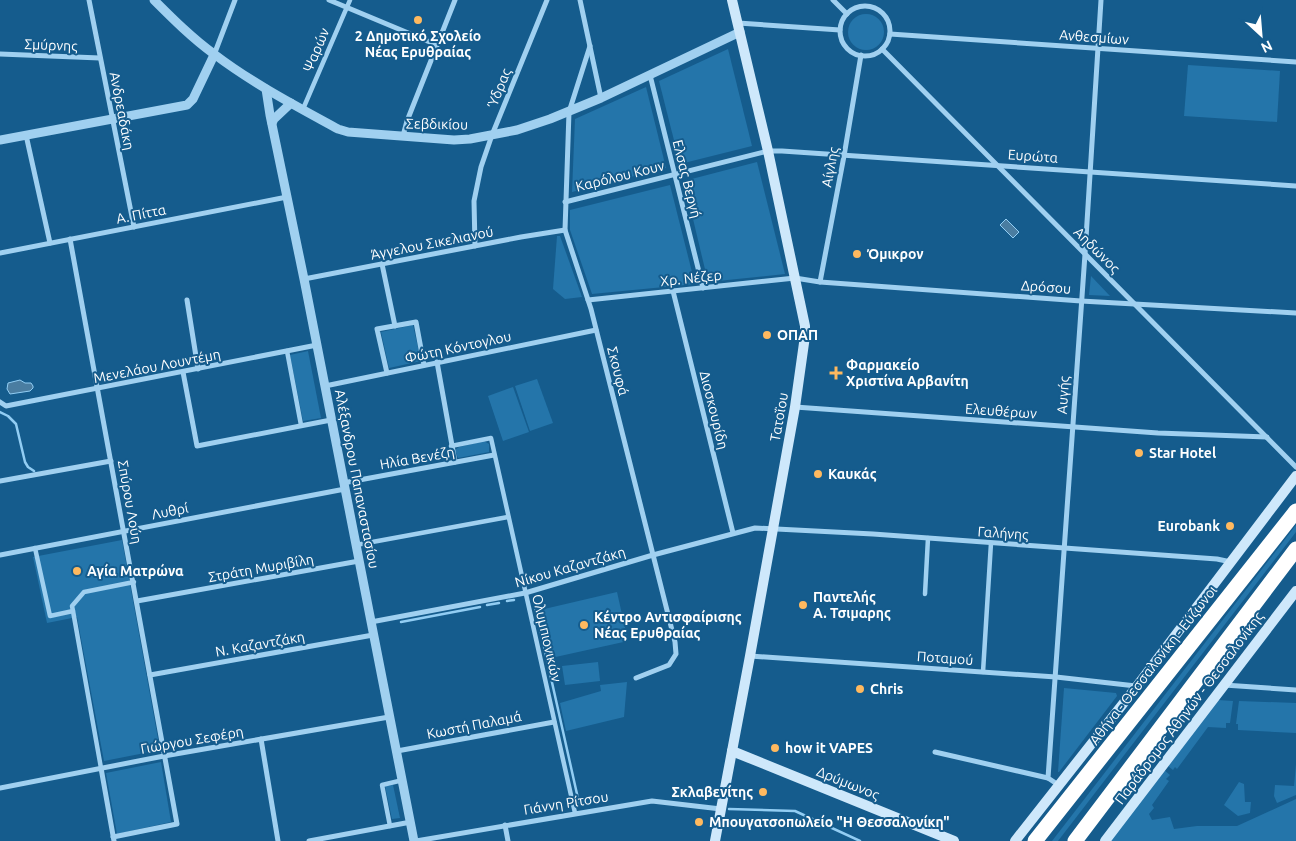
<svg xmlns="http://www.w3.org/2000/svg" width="1296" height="841" viewBox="0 0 1296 841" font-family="Ubuntu,sans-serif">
	<rect width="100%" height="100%" fill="#155c8d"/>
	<!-- green -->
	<g fill="#2475aa">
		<circle cx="866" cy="32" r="18"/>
		<path d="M 728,49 L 752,146 L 680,164 L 659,81 Z"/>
		<path d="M 1188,65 L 1280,71 L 1277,122 L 1184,116 Z"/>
		<path d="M 646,87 L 666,168 L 572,192 L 575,119 Z"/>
		<path d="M 757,162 L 785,274 L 708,282 L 684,181 Z"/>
		<path d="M 670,185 L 695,284 L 592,294 L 570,230 L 570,210 Z"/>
		<path d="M 557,236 L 560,236 L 582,297 L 565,299 L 553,289 Z"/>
		<path d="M 1091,276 L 1110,296 L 1089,295 Z"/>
		<path d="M 413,325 L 421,361 L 389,368 L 381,332 Z"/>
		<path d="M 308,351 L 321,418 L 303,421 L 290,355 Z"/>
		<path d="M 537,379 L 553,423 L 530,431 L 515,386 Z"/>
		<path d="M 513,387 L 529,432 L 503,441 L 488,396 Z"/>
		<path d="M 484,441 L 489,444 L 489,452 L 458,458 L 455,450 L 459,447 Z"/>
		<path d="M 1296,525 L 1296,532 L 1058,841 L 1052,841 Z"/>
		<path d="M 122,540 L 160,750 L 104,761 L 77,617 L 47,623 L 33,557 Z"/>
		<path d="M 617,592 L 628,641 L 551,658 L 540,610 Z"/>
		<path d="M 598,662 L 600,681 L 565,685 L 562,666 Z"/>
		<path d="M 627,682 L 624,717 L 566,731 L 560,703 L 601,691 L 600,685 Z"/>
		<path d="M 1064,688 L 1116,693 L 1117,696 L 1059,772 L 1058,772 Z"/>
		<path d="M 1218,700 L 1233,701 L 1230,723 L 1226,723 L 1226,728 L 1208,727 L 1177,769 L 1175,767 L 1173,770 L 1168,766 Z"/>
		<path d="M 1239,701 L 1296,703 L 1296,733 L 1238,730 L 1238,724 L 1236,724 Z"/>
		<path d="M 161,762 L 171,822 L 117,834 L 106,773 Z"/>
		<path d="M 1296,764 L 1296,795 L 1277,803 L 1274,796 L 1275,785 L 1294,786 Z"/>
		<path d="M 1164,770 L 1170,775 L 1166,779 L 1169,781 L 1152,805 L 1154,808 L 1149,814 L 1152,820 L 1170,817 L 1174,829 L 1197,826 L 1237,826 L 1296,799 L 1296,841 L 1110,841 Z"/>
		<path d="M 1239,782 L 1244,784 L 1245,802 L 1251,802 L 1250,813 L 1238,816 L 1224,805 Z"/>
		<path d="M 393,785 L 400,818 L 392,819 L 385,786 Z"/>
	</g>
	<!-- water -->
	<g fill="#4a7da1" stroke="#92cdf3">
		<path d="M 1006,219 L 1019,232 L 1013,238 L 1000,225 Z"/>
		<path d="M 20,380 L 25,383 L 31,383 L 33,386 L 33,388 L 30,391 L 10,394 L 7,389 L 8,383 Z"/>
	</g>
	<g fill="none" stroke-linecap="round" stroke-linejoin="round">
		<!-- stream -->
		<g stroke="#92cdf3" stroke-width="2.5">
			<path d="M 0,412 L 8,416 L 16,424 L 25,462 L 28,467 L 34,471"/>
			<path d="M 507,601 L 514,600"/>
			<path d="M 534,602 L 579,803"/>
			<path d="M 487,605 L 499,603"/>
			<path d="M 401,622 L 480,607"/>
			<path d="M 729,809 L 795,811 L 860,841"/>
		</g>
		<!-- pedestrian -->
		<g stroke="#a0d0f0" stroke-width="4.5">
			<path d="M 303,109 L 350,0"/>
			<path d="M 287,351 L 301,425"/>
			<path d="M 451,446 L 491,438 L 575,813"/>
			<path d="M 356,545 L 508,517"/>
			<path d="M 35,548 L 50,616 L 73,611 L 101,768"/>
			<path d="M 925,594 L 928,538"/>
			<path d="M 73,611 L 72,606 L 84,592 L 134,582"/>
			<path d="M 983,672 L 991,543"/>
			<path d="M 390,826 L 382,785 L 403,780"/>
		</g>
		<!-- minor -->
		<g stroke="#a0d0f0" stroke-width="5">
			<path d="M 89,0 L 134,227"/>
			<path d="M 329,0 L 437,45"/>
			<path d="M 580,0 L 601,98"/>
			<path d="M 833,0 L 847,14"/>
			<circle cx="865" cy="31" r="25"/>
			<path d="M 738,23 L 840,30"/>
			<path d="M 890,34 L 1296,62"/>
			<path d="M 590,46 L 569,112 L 565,230 L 591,309 L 675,642 L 676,654 L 669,665 L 636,678"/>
			<path d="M 882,49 L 1296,467"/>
			<path d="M 0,54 L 100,58"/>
			<path d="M 214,55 L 235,0"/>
			<path d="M 650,75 L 703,288"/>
			<path d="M 26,135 L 50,243"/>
			<path d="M 403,136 L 407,121 L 455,0"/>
			<path d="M 565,202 L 768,151 L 782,151 L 1296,186"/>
			<path d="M 70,239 L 177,824 L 113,837"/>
			<path d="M 475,246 L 474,201 L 481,167 L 492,135 L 547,0"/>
			<path d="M 0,253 L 287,197"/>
			<path d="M 382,264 L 395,326"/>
			<path d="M 304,279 L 521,237 L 565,230"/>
			<path d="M 820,282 L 844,156 L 861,55"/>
			<path d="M 673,291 L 733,533"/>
			<path d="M 187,300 L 198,369"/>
			<path d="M 588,300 L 795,278 L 820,282 L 1081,301 L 1296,313"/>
			<path d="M 437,362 L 455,462"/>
			<path d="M 183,372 L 197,446 L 331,420"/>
			<path d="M 387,373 L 377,329 L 416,322 L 424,365"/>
			<path d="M 325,386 L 596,330"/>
			<path d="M 0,402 L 6,406 L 11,405 L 317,345"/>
			<path d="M 795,407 L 1158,433 L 1267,437"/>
			<path d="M 0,481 L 111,461"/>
			<path d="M 343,483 L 494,455"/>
			<path d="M 0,555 L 345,489"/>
			<path d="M 137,601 L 359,561"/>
			<path d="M 371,622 L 525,593 L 653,555 L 755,528 L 873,534 L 1217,559 L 1231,562"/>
			<path d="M 750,656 L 1056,677 L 1136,686"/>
			<path d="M 150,675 L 373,635"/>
			<path d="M 1224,685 L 1296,690"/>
			<path d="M 261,739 L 278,841"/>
			<path d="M 397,751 L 554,722"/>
			<path d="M 935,752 L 1048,778"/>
			<path d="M 101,768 L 114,841"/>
			<path d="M 1060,786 L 1048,778 L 1085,254 L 1101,0"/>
			<path d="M 0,788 L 164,756 L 389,717"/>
			<path d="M 505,825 L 508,841"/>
			<path d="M 309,841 L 411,822"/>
			<path d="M 416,841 L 652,801 L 721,809"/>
		</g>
		<!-- tertiary -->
		<g stroke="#a0d0f0" stroke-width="9">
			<path d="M 154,0 C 173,19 192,38 214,54 C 252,83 296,106 338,129 L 348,132 L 454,140 L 470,139 L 517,130 L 550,119 L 601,98 L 740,32"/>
			<path d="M 266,89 L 270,115 L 304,279 L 414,841"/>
			<path d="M 272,123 L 274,119 L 291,103"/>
			<path d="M 0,140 L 187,105 L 193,99 L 214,55"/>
		</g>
		<!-- secondary -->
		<g stroke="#cee8fb" stroke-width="10">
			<path d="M 732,751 L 954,841"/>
			<path d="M 715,841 L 750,656 L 795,407 L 805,336 L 805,326 L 768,151 L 732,0"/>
			<path d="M 1015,841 L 1137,686 L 1296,476"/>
			<path d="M 1105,841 L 1296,591"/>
		</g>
		<!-- motorway -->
		<g stroke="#fff" stroke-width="15">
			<path d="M 1035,841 L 1296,511"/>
			<path d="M 1075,841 L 1296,549"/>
		</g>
	</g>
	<!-- markers -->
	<g fill="#ffb95f" stroke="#155c8d" stroke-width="2">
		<circle cx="418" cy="20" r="5"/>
		<circle cx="857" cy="254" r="5"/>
		<circle cx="767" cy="335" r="5"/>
		<path d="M833.5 365.5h5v5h5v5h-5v5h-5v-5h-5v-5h5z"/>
		<circle cx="1139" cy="453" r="5"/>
		<circle cx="818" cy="474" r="5"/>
		<circle cx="1230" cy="526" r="5"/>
		<circle cx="77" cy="571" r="5"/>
		<circle cx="803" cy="605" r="5"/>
		<circle cx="584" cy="625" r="5"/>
		<circle cx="860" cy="689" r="5"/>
		<circle cx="775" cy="748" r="5"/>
		<circle cx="763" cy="792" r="5"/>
		<circle cx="699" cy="822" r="5"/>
	</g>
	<g text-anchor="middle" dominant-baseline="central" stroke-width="4" stroke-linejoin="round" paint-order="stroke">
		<!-- poi labels -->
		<g font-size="14" font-weight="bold" fill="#fff" stroke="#155c8d" text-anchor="start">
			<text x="418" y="36" text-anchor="middle">2 Δημοτικό Σχολείο<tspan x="418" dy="16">Νέας Ερυθραίας</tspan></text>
			<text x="867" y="254">Όμικρον</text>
			<text x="777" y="335">ΟΠΑΠ</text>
			<text x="846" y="365">Φαρμακείο<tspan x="846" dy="16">Χριστίνα Αρβανίτη</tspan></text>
			<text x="1149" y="453">Star Hotel</text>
			<text x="828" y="474">Καυκάς</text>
			<text x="1220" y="526" text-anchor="end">Eurobank</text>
			<text x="87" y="571">Αγία Ματρώνα</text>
			<text x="813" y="597">Παντελής<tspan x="813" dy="16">Α. Τσιμαρης</tspan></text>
			<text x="594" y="617">Κέντρο Αντισφαίρισης<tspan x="594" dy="16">Νέας Ερυθραίας</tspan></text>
			<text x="870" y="689">Chris</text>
			<text x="785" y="748">how it VAPES</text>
			<text x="753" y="792" text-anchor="end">Σκλαβενίτης</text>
			<text x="709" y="822">Μπουγατσοπωλείο "Η Θεσσαλονίκη"</text>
		</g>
		<!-- street labels -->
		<g font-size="14" fill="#fff" stroke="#155c8d">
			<text transform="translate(1094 37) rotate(4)">Ανθεσμίων</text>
			<text transform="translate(51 45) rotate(2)">Σμύρνης</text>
			<text transform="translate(316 50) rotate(-67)">Ψαρών</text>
			<text transform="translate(499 88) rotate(-68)">Ύδρας</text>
			<text transform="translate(122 111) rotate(79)">Ανδρεαδάκη</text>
			<text transform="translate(437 124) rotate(1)">Σεβδικίου</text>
			<text transform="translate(1033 156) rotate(4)">Ευρώτα</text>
			<text transform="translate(830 167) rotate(-79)">Αίγλης</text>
			<text transform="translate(620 176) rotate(-14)">Καρόλου Κουν</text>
			<text transform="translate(687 179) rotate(76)">Ελσας Βεργή</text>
			<text transform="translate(141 214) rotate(-11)">Α. Πίττα</text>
			<text transform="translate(432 243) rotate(-11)">Άγγελου Σικελιανού</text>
			<text transform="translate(1097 250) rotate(45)">Αηδώνος</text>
			<text transform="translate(691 278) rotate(-6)">Χρ. Νέζερ</text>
			<text transform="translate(1046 287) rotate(4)">Δρόσου</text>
			<text transform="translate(458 347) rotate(-12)">Φώτη Κόντογλου</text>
			<text transform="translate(157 366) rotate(-11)">Μενελάου Λουντέμη</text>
			<text transform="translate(618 371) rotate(76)">Σκουφά</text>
			<text transform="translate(1063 395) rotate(-86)">Αυγής</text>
			<text transform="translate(714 410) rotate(76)">Διοσκουρίδη</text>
			<text transform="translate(1001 411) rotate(4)">Ελευθέρων</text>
			<text transform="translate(779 417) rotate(-80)">Τατοΐου</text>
			<text transform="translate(417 458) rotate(-10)">Ηλία Βενέζη</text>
			<text transform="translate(357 479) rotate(79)">Αλέξανδρου Παπαναστασίου</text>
			<text transform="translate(130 502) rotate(80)">Σπύρου Λούη</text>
			<text transform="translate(170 511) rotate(-11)">Λυθρί</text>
			<text transform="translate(1003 533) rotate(4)">Γαλήνης</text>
			<text transform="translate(570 567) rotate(-16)">Νίκου Καζαντζάκη</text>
			<text transform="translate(261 568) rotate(-10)">Στράτη Μυριβίλη</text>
			<text transform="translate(547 638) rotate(77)">Ολυμπιονικών</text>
			<text transform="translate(260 644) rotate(-10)">Ν. Καζαντζάκη</text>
			<text transform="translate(945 658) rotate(4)">Ποταμού</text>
			<text transform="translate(1153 665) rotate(-52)">Αθήνα - Θεσσαλονίκη - Εύζωνοι</text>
			<text transform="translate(1189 708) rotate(-53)">Παράδρομος Αθηνών - Θεσσαλονίκης</text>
			<text transform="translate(474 725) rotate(-11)">Κωστή Παλαμά</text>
			<text transform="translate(192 740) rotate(-10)">Γιώργου Σεφέρη</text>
			<text transform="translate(848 783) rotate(22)">Δρύμωνος</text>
			<text transform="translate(566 803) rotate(-9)">Γιάννη Ρίτσου</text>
		</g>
	</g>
	<!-- north arrow -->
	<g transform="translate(1261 35) rotate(154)" stroke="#155c8d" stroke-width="4" paint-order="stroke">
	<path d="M0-4L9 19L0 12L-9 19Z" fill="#ffffff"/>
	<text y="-8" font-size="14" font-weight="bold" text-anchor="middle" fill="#ffffff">N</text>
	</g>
</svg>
